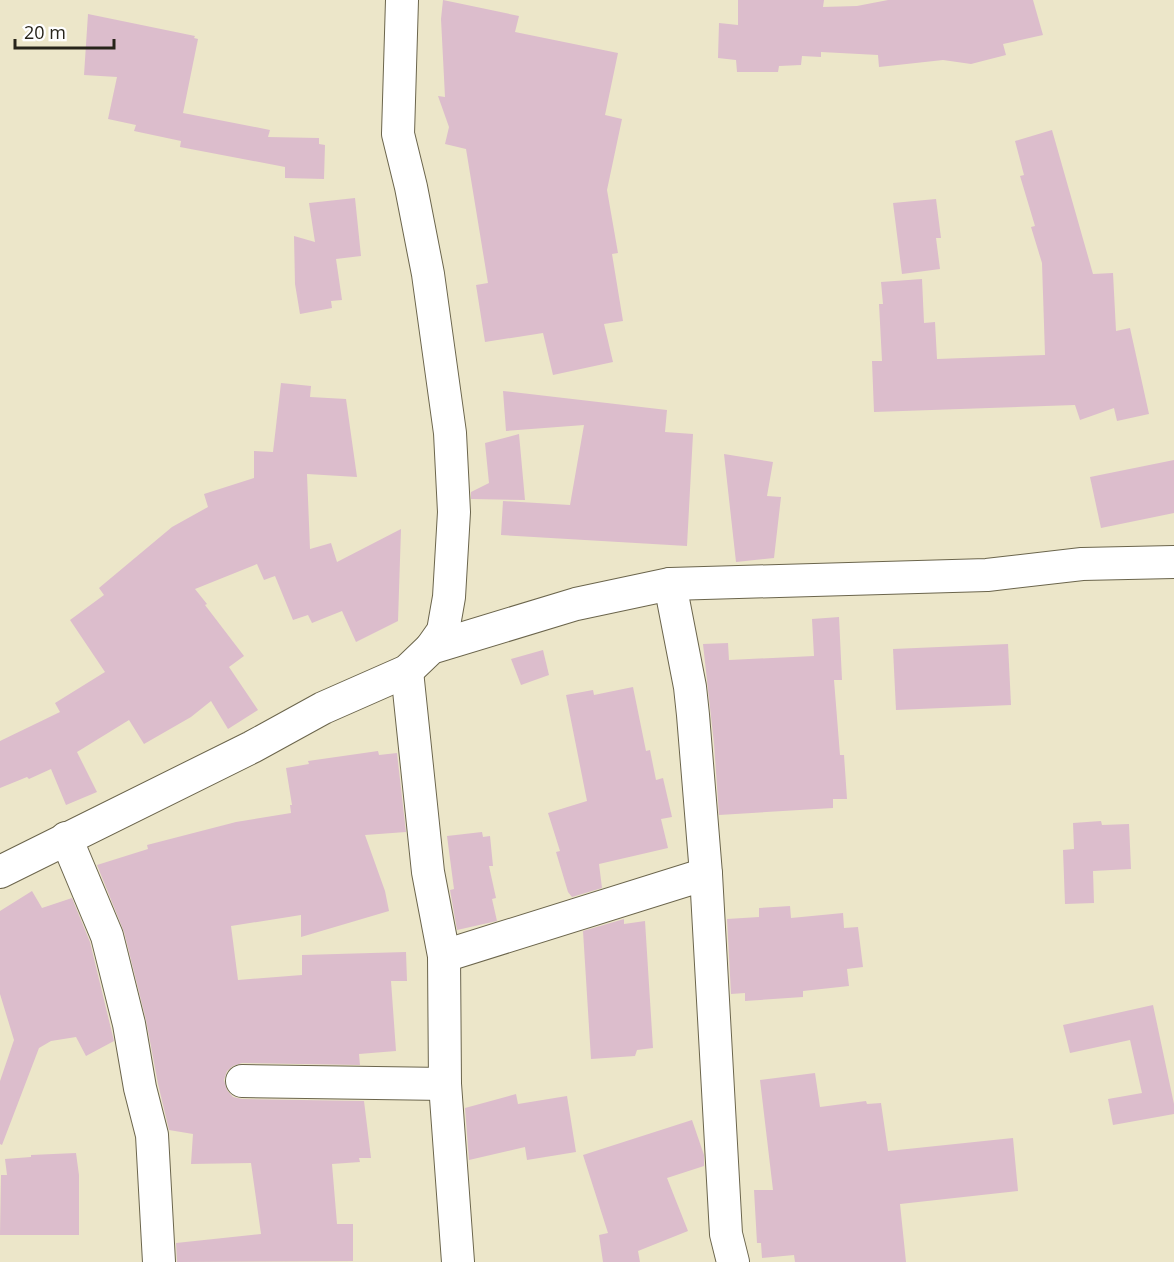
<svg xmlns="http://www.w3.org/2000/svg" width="1174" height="1262" viewBox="0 0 1174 1262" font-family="'Open Sans',sans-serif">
	<rect width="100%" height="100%" fill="#ece6c9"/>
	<!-- building -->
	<g fill="#dcbdcc">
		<path d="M 443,0 L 519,16 L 515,32 L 618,53 L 605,115 L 622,119 L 607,190 L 618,253 L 612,254 L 623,321 L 604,324 L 613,362 L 553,375 L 543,333 L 485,342 L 476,285 L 488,283 L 466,149 L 445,144 L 449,127 L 438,96 L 445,97 L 441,19 Z"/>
		<path d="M 738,0 L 824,0 L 823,7 L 857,6 L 888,0 L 1033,0 L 1043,35 L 1003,44 L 1006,55 L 971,64 L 943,60 L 879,67 L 878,55 L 821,52 L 821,57 L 802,56 L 801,65 L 779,66 L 778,72 L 737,72 L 736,60 L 718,58 L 719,23 L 738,25 Z"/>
		<path d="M 88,14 L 195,36 L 194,38 L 198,39 L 183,113 L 270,130 L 268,137 L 319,138 L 319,144 L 325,145 L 324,179 L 285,178 L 285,167 L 180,147 L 181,141 L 134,131 L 136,125 L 108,119 L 117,77 L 84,75 Z"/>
		<path d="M 1052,130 L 1093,274 L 1113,273 L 1116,331 L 1130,328 L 1149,414 L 1117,421 L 1114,408 L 1080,420 L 1075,405 L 874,412 L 872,361 L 882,361 L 879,304 L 883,304 L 881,282 L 922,279 L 924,323 L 935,322 L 937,359 L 1045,355 L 1042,263 L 1031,227 L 1035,226 L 1020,176 L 1024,175 L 1015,141 Z"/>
		<path d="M 355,198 L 361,256 L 336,259 L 342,300 L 331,301 L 332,308 L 300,314 L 295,284 L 294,236 L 315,242 L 309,203 Z"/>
		<path d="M 936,199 L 941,238 L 936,238 L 940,269 L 902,274 L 893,203 Z"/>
		<path d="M 281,383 L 311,386 L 310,397 L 346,399 L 357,477 L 307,474 L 310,549 L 331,543 L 337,562 L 401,529 L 398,621 L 356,642 L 342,611 L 312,623 L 308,615 L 293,620 L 275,576 L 264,580 L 257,564 L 195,589 L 207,604 L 205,605 L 244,656 L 229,667 L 258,710 L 228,729 L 211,701 L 191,717 L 144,744 L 129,720 L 77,752 L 97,792 L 66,805 L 51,769 L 29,779 L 27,777 L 0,788 L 0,741 L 60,712 L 55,703 L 105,672 L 70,620 L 104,595 L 99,588 L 172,527 L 208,507 L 204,494 L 254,478 L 254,451 L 273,452 Z"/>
		<path d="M 503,391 L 667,410 L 665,432 L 693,434 L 687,546 L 501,535 L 503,501 L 570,505 L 584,425 L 506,431 Z"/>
		<path d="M 519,434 L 525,500 L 471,499 L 471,492 L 489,483 L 485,443 Z"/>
		<path d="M 724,454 L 773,462 L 767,496 L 781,497 L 774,558 L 736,562 Z"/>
		<path d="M 1174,460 L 1174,513 L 1101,528 L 1090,477 Z"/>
		<path d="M 839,617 L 842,680 L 834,680 L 840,755 L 844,755 L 847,799 L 833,799 L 833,808 L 719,815 L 714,744 L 703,644 L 728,643 L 729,660 L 814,656 L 812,619 Z"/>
		<path d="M 1008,644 L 1011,705 L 896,710 L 893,649 Z"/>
		<path d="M 543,650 L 549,675 L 521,685 L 511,659 Z"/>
		<path d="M 633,687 L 646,751 L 650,750 L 656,780 L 663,778 L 672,817 L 661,819 L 668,848 L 599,864 L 602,888 L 572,897 L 568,892 L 556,852 L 560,851 L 548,813 L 587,801 L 566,695 L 593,690 L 594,695 Z"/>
		<path d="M 378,751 L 379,755 L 397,753 L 406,832 L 365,835 L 385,891 L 389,911 L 301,937 L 301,915 L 231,926 L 238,980 L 302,975 L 302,955 L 406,952 L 407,981 L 391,981 L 396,1051 L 359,1054 L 360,1065 L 242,1063 L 233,1066 L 227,1071 L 224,1080 L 227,1090 L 233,1097 L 242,1099 L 364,1101 L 371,1158 L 359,1158 L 360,1162 L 332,1164 L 337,1224 L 353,1224 L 353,1261 L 177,1262 L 176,1243 L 261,1234 L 251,1163 L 191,1164 L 193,1134 L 169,1130 L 158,1084 L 146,1020 L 124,932 L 97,865 L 148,849 L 147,845 L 236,822 L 291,813 L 290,805 L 292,805 L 286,768 L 309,764 L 308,761 Z"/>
		<path d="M 1101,821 L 1102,825 L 1129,824 L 1131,869 L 1093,871 L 1094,903 L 1065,904 L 1063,850 L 1074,849 L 1073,823 Z"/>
		<path d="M 482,832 L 483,837 L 490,836 L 493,866 L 489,866 L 496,898 L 492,899 L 497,921 L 457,930 L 450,890 L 454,889 L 447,836 Z"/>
		<path d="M 32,891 L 42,908 L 72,898 L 90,942 L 114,1041 L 86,1056 L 76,1037 L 51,1041 L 39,1048 L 2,1145 L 0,1144 L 0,1081 L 14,1040 L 0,994 L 0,911 Z"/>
		<path d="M 790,906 L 791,918 L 843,913 L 844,928 L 858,927 L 863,967 L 847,969 L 849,986 L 803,991 L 803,997 L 745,1001 L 745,993 L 731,994 L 727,919 L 759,917 L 759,908 Z"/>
		<path d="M 624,919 L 624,924 L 645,921 L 653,1048 L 637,1050 L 635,1056 L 591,1059 L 583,931 Z"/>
		<path d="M 1153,1005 L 1174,1104 L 1174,1114 L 1113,1125 L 1108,1099 L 1142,1093 L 1130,1040 L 1070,1053 L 1063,1025 Z"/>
		<path d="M 815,1073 L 820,1107 L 866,1101 L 867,1104 L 881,1103 L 888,1151 L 1013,1138 L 1018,1191 L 900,1204 L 906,1262 L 795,1262 L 794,1255 L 762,1258 L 761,1243 L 757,1243 L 754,1190 L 773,1190 L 760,1080 Z"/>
		<path d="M 516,1094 L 518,1104 L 567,1096 L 576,1152 L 527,1160 L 525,1147 L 469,1160 L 465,1108 Z"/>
		<path d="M 692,1120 L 704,1155 L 704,1166 L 667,1178 L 688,1231 L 638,1251 L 640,1262 L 603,1262 L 599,1235 L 608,1233 L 583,1155 Z"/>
		<path d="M 76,1153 L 79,1175 L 79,1235 L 0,1235 L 1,1175 L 7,1175 L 5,1159 L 31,1157 L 31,1155 Z"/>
	</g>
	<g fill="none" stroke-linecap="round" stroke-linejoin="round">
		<!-- minor casing -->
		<g stroke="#6b654c" stroke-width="34">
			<g id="minor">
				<path d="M 402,0 L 398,134 L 411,187 L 428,274 L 450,433 L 454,512 L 449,597 L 443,631 L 431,648"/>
				<path d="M 670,584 L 690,687 L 693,715 L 706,874 L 726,1234 L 733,1262"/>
				<path d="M 407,671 L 428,872 L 444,956 L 445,1084 L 458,1262"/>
				<path d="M 66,838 L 107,936 L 129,1024 L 140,1088 L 152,1135 L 159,1262"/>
				<path d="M 0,872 L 252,747 L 323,708 L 407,671 L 431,648 L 576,604 L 670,584 L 987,575 L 1082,564 L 1174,562"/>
				<path d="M 444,956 L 706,874"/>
				<path d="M 242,1081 L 445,1084"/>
			</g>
		</g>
		<!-- minor -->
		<use href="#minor" stroke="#fff" stroke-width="32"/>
	</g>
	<!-- scale -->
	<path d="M15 39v9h99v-9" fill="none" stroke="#27241a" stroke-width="3"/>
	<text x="24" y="39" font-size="18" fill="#27241a" stroke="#ffffff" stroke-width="4.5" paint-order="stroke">20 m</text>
</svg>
